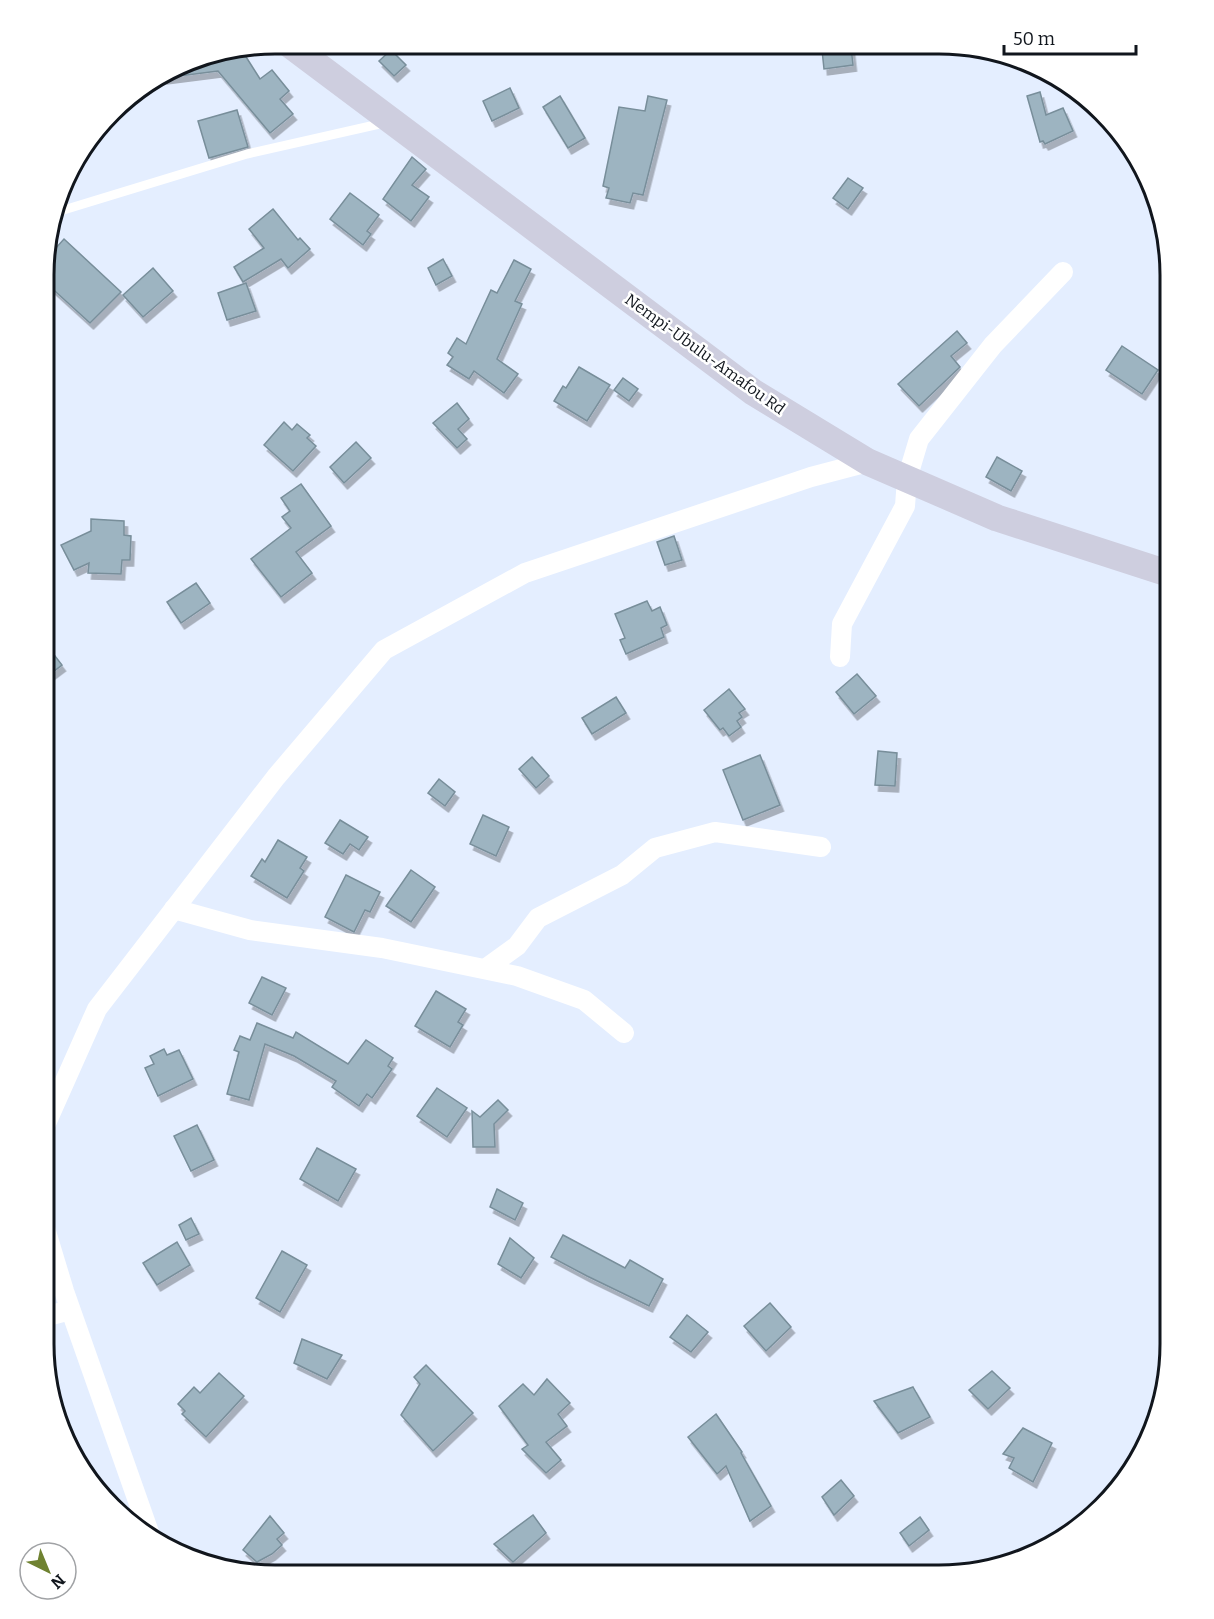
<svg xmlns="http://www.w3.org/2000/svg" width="1214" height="1619" viewBox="0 0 1214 1619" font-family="Bitter,serif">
	<defs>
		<filter id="shadow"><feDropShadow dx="3.5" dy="6" stdDeviation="0" flood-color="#0004"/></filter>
	</defs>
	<rect width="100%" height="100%" fill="#e4eeff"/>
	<!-- building -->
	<g fill="#9db4c1" stroke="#788e9a" stroke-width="1.5" filter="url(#shadow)">
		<path d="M 851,47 L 853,65 L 824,69 L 822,50 Z"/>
		<path d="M 241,49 L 260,79 L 272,70 L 289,91 L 280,99 L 293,114 L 270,133 L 218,71 L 163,78 L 200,56 Z"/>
		<path d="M 391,50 L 406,65 L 394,76 L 379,61 Z"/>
		<path d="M 510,88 L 519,108 L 492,121 L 483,101 Z"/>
		<path d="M 1040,92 L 1046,115 L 1063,108 L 1073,131 L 1045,144 L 1043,141 L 1040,142 L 1027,96 Z"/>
		<path d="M 560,96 L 585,138 L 568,148 L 543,107 Z"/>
		<path d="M 648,96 L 667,100 L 643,195 L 633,193 L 630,203 L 606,198 L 609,188 L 603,186 L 619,107 L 645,111 Z"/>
		<path d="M 237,110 L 248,147 L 209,158 L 198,121 Z"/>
		<path d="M 412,157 L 426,169 L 412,185 L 429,197 L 411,221 L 383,199 Z"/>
		<path d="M 848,178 L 863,188 L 848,209 L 833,198 Z"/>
		<path d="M 350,193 L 379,215 L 367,231 L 371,234 L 363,245 L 330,219 Z"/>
		<path d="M 273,209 L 298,240 L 300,238 L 310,249 L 288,268 L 281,259 L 243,282 L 234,267 L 264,248 L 249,229 Z"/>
		<path d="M 64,239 L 121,292 L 90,323 L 45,282 L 46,259 Z"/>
		<path d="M 443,259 L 452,276 L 436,285 L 428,268 Z"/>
		<path d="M 514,260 L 531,269 L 515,301 L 522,304 L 497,359 L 518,374 L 504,393 L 474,371 L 469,379 L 447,365 L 453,357 L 448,353 L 457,338 L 466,344 L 491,290 L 497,293 Z"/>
		<path d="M 153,268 L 173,291 L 143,317 L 123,295 Z"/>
		<path d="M 246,283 L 256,311 L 227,320 L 218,293 Z"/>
		<path d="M 957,331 L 967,343 L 951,356 L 960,367 L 919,406 L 898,384 Z"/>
		<path d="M 1122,346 L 1158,370 L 1142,394 L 1106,370 Z"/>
		<path d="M 579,367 L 610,385 L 587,421 L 554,401 L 563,386 L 566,388 Z"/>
		<path d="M 623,378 L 638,389 L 629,401 L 614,390 Z"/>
		<path d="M 457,403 L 469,419 L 458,429 L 467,439 L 457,448 L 433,423 Z"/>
		<path d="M 284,422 L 292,430 L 297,424 L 310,435 L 307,438 L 316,446 L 293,471 L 264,445 Z"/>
		<path d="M 356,442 L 371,458 L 344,483 L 330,467 Z"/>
		<path d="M 997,457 L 1022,471 L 1011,491 L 986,477 Z"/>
		<path d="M 301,484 L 331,526 L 296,552 L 312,573 L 281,597 L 251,559 L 291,528 L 282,517 L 290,511 L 281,498 Z"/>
		<path d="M 91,519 L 124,521 L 124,535 L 131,536 L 130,560 L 122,560 L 121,574 L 88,573 L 89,563 L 74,570 L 61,545 L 91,531 Z"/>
		<path d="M 674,536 L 682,560 L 665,565 L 657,542 Z"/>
		<path d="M 196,583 L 210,603 L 181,623 L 167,602 Z"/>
		<path d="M 647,601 L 652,611 L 660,607 L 667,625 L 661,628 L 664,637 L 626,654 L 620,640 L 625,638 L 615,614 Z"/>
		<path d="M 45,643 L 62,665 L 45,678 Z"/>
		<path d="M 857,674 L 876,696 L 854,714 L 836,692 Z"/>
		<path d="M 729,689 L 745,709 L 739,713 L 742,717 L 737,721 L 741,727 L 729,736 L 723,728 L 720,730 L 704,710 Z"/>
		<path d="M 616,697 L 626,713 L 592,734 L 582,718 Z"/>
		<path d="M 878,751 L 897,753 L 895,786 L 875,785 Z"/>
		<path d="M 760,755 L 780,805 L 743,820 L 723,770 Z"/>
		<path d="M 532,757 L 549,776 L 536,788 L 519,769 Z"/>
		<path d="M 439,779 L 455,792 L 445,806 L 428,793 Z"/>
		<path d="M 483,815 L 509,827 L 496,856 L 470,844 Z"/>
		<path d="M 340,820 L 368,837 L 359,850 L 350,844 L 343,854 L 325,843 Z"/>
		<path d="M 278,840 L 307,857 L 300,868 L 304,871 L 287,898 L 251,876 L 262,859 L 265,862 Z"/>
		<path d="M 411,870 L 435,887 L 411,922 L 386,906 Z"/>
		<path d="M 346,875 L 380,892 L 370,912 L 365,910 L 354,932 L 325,917 Z"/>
		<path d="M 262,977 L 286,988 L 272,1015 L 249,1003 Z"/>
		<path d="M 436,991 L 466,1009 L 458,1022 L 463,1025 L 450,1047 L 415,1026 Z"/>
		<path d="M 257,1023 L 293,1038 L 296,1032 L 348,1064 L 366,1040 L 393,1058 L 388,1066 L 392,1069 L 372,1098 L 367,1094 L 359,1106 L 332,1087 L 336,1081 L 294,1056 L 265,1044 L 249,1100 L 227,1094 L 239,1052 L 234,1050 L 240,1036 L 250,1040 Z"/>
		<path d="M 164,1049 L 167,1055 L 179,1050 L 193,1079 L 158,1096 L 145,1068 L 154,1064 L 150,1056 Z"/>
		<path d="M 437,1088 L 467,1108 L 447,1137 L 417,1116 Z"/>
		<path d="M 498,1100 L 508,1110 L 494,1124 L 495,1147 L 473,1147 L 472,1111 L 480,1117 Z"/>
		<path d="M 197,1125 L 214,1160 L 191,1171 L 174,1136 Z"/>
		<path d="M 317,1148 L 356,1169 L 338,1201 L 300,1179 Z"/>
		<path d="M 497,1189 L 523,1203 L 515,1220 L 490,1207 Z"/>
		<path d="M 191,1218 L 199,1234 L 186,1240 L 179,1225 Z"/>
		<path d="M 563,1235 L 625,1268 L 630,1260 L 663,1279 L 649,1306 L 587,1276 L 551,1257 Z"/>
		<path d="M 510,1238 L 534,1258 L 521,1278 L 498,1264 Z"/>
		<path d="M 177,1242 L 190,1265 L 157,1285 L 143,1263 Z"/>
		<path d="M 282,1251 L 307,1265 L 280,1312 L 256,1298 Z"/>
		<path d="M 770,1303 L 791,1327 L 766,1351 L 744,1326 Z"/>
		<path d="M 687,1315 L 708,1332 L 691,1352 L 670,1337 Z"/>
		<path d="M 302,1339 L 342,1355 L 327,1379 L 294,1363 Z"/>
		<path d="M 426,1365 L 473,1413 L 433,1451 L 401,1415 L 420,1384 L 414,1377 Z"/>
		<path d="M 992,1371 L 1010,1388 L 988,1409 L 969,1390 Z"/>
		<path d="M 219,1373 L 244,1396 L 206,1437 L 182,1414 L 185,1411 L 178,1404 L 194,1387 L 200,1393 Z"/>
		<path d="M 547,1379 L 570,1403 L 558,1414 L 567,1426 L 546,1442 L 561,1460 L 546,1473 L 522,1449 L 528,1445 L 499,1406 L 523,1384 L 534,1395 Z"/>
		<path d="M 913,1387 L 930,1417 L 898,1433 L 874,1401 Z"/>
		<path d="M 716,1414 L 742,1452 L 741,1453 L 771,1506 L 750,1521 L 726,1466 L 717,1474 L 688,1437 Z"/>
		<path d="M 1023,1428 L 1052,1443 L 1033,1482 L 1009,1468 L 1014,1458 L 1003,1454 Z"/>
		<path d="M 841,1480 L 854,1496 L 834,1515 L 822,1497 Z"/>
		<path d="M 533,1515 L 546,1533 L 513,1562 L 494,1544 Z"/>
		<path d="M 270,1516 L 284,1533 L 277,1539 L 282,1545 L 272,1554 L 257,1562 L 243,1550 Z"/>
		<path d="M 920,1517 L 929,1530 L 909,1546 L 900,1533 Z"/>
	</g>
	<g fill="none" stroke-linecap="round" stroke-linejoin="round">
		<!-- lane -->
		<path stroke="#fff" stroke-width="9" d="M 57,212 L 247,154 L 384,123"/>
		<!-- street -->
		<g stroke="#fff" stroke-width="20">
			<path d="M 840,657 L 842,624 L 905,506 L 907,479 L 919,439 L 993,345 L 1063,272"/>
			<path d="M 174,909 L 250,930 L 382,948 L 517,976 L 584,1000 L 624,1033"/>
			<path d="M 485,969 L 517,946 L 538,918 L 622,875 L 655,848 L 715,832 L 821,847"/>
			<path d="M 44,1128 L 97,1009 L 276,777 L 384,650 L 525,573 L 811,477 L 868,462"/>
			<path d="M 44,1225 L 64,1291 L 151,1538"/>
			<path d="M 44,1317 L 70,1310"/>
		</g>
		<!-- secondary -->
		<path stroke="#cecedf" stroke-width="27" d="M 289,44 L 753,392 L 868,462 L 997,518 L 1170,574"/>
	</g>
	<g text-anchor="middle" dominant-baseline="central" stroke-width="5" stroke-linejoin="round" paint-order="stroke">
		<!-- street labels -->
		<g font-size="16" fill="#11161d" stroke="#fff">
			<text transform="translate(705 354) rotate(36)">Nempi-Ubulu-Amafou Rd</text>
		</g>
	</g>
	<!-- crop -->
	<path d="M0 0H1214V1619H0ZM275 54H939A221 221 0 0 1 1160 275V1344A221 221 0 0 1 939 1565H275A221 221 0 0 1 54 1344V275A221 221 0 0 1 275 54Z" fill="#fff" fill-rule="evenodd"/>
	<path fill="none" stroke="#11161d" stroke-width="3" d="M275 54H939A221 221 0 0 1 1160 275V1344A221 221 0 0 1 939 1565H275A221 221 0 0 1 54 1344V275A221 221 0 0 1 275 54Z"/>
	<!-- north arrow -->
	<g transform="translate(48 1571) rotate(137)"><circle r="28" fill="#ffffff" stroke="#a0a2a5" stroke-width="1.5"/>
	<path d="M0-4.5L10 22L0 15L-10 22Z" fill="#6f8231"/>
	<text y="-9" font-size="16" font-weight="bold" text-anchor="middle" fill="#11161d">N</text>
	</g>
	<!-- scale -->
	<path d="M1004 45v9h132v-9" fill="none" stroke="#11161d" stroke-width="3"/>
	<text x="1013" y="45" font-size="18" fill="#11161d" stroke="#ffffff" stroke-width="4.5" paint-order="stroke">50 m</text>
</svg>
